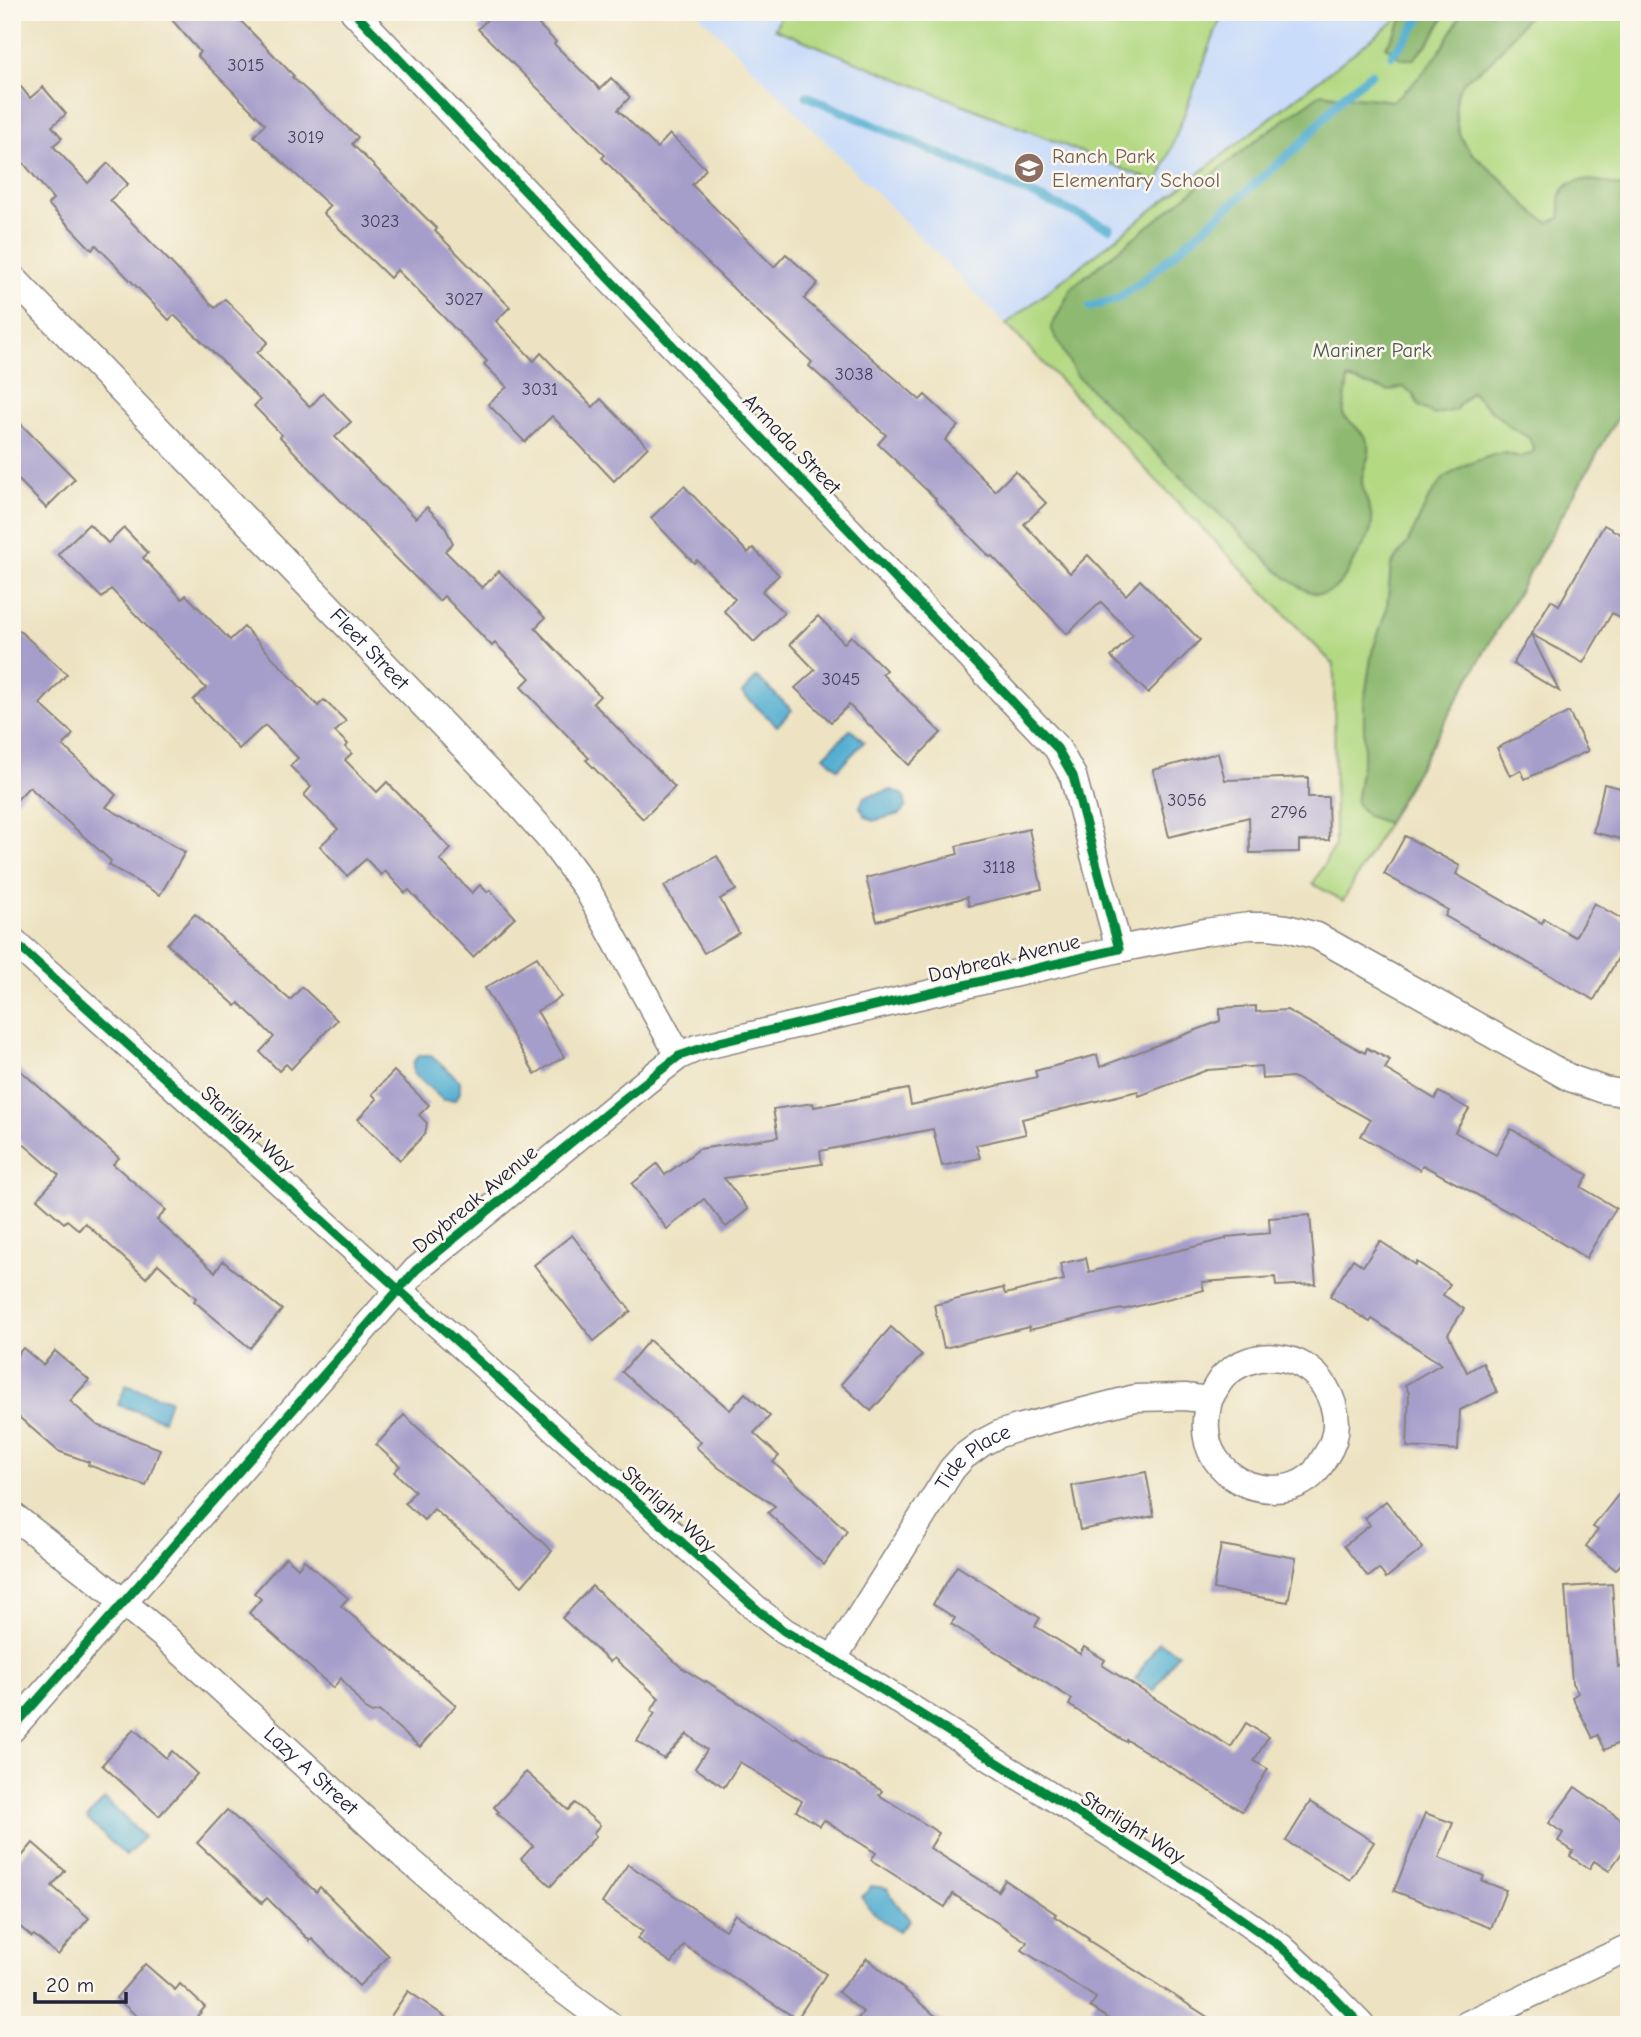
<svg xmlns="http://www.w3.org/2000/svg" width="1641" height="2037" viewBox="0 0 1641 2037" font-family="'Comic Neue',sans-serif">
	<rect width="100%" height="100%" fill="#fbf7ec"/>
	<filter id="ink" filterUnits="userSpaceOnUse"><feTurbulence type="fractalNoise" baseFrequency=".0143" numOctaves="2"/><feDisplacementMap in="SourceGraphic" scale="14" xChannelSelector="R" yChannelSelector="G"/><feConvolveMatrix kernelMatrix="1 2 1 2 8 2 1 2 1" color-interpolation-filters="sRGB"/></filter>
	<filter id="wash" filterUnits="userSpaceOnUse"><feTurbulence type="fractalNoise" baseFrequency=".00686" numOctaves="4" result="noise"/><feDisplacementMap in="SourceGraphic" scale="28" xChannelSelector="R" yChannelSelector="G"/><feGaussianBlur stdDeviation="1.57" result="paint"/><feColorMatrix in="noise" values="0 0 0 0 0 0 0 0 0 0 0 0 0 0 0 0 0 1.4 0 .05"/><feComposite in="paint" operator="in"/></filter>
	<g filter="url(#wash)">
		<rect width="100%" height="100%" fill="#ede3c2"/>
		<!-- built -->
		<path fill="#c9dcf9" d="M 697,12 L 1406,12 L 1006,324 Z"/>
		<!-- green -->
		<g fill="#b3d983" stroke="#6a7e5f" stroke-width="2">
			<path d="M 782,12 L 1223,12 L 1158,183 L 775,29 Z"/>
			<path d="M 1406,12 L 1629,12 L 1629,402 L 1623,408 L 1343,901 L 1313,884 L 1335,845 L 1334,665 L 1006,324 Z"/>
		</g>
		<!-- forest -->
		<g fill="#8eb971" stroke="#586e56" stroke-width="2">
			<path d="M 1407,12 L 1447,12 L 1430,41 L 1414,59 L 1401,59 L 1386,47 Z"/>
			<path d="M 1462,12 L 1531,12 C 1517,29 1505,47 1490,62 C 1481,71 1468,75 1461,86 C 1457,92 1456,99 1456,106 C 1454,144 1472,153 1498,176 C 1515,190 1528,214 1549,222 L 1560,218 C 1562,210 1558,203 1561,195 C 1570,170 1611,183 1629,190 L 1629,402 L 1623,408 L 1387,823 L 1367,816 L 1356,803 L 1364,752 L 1364,702 L 1372,652 L 1387,608 L 1391,565 L 1408,542 L 1429,498 L 1444,478 L 1465,465 L 1493,455 L 1504,453 L 1520,457 L 1533,453 L 1534,449 L 1529,438 L 1510,427 L 1471,392 L 1455,410 L 1434,415 L 1419,406 L 1413,394 L 1403,387 L 1389,391 L 1348,379 L 1343,415 C 1351,423 1364,432 1368,443 C 1373,455 1362,467 1362,480 C 1362,495 1372,506 1372,522 C 1372,534 1363,546 1357,556 C 1332,603 1320,604 1279,572 L 1076,375 L 1051,328 L 1072,287 L 1260,137 L 1322,93 C 1345,98 1368,97 1391,101 C 1424,79 1444,48 1462,12 Z"/>
		</g>
		<!-- water -->
		<g fill="#55afd2" stroke="#3c6886" stroke-width="2">
			<path d="M 757,677 L 792,710 L 777,726 L 742,693 Z"/>
			<path d="M 851,729 L 864,742 L 838,769 L 824,756 Z"/>
			<path d="M 891,790 L 904,795 L 906,807 L 899,814 L 873,821 L 865,816 L 860,807 L 864,797 Z"/>
			<path d="M 420,1055 L 431,1055 L 460,1081 L 460,1093 L 455,1100 L 443,1100 L 413,1073 L 413,1063 Z"/>
			<path d="M 126,1385 L 170,1400 L 163,1420 L 118,1405 Z"/>
			<path d="M 1159,1642 L 1178,1653 L 1154,1691 L 1135,1679 Z"/>
			<path d="M 105,1799 L 144,1837 L 126,1856 L 86,1818 Z"/>
			<path d="M 871,1886 L 887,1888 L 896,1903 L 910,1920 L 899,1931 C 882,1923 872,1912 861,1897 L 868,1892 Z"/>
		</g>
		<g fill="none" stroke-linecap="round" stroke-linejoin="round">
			<!-- stream -->
			<g stroke="#55afd2" stroke-width="9">
				<path d="M 1392,55 L 1413,29 L 1424,12"/>
				<path d="M 807,96 L 1109,228"/>
				<path d="M 1090,307 L 1117,299 L 1144,280 L 1300,145 L 1342,97 L 1371,74"/>
			</g>
		</g>
		<g id="blocks">
			<!-- building -->
			<g fill="#a69eca">
				<path d="M 165,12 L 232,12 L 294,76 L 292,77 L 358,137 L 352,144 L 437,229 L 435,231 L 510,307 L 496,321 L 534,361 L 541,353 L 593,407 L 601,399 L 648,447 L 614,481 L 552,416 L 525,442 L 488,404 L 507,387 L 484,364 L 487,361 L 397,270 L 390,278 L 323,213 L 330,206 L 254,136 L 265,124 L 197,55 L 200,52 Z"/>
				<path d="M 494,12 L 526,12 L 556,42 L 554,44 L 600,89 L 611,78 L 630,97 L 618,110 L 657,148 L 670,134 L 706,169 L 692,185 L 774,267 L 786,254 L 818,283 L 804,299 L 920,400 L 925,395 L 958,426 L 945,440 L 995,491 L 1015,471 L 1046,503 L 1024,524 L 1070,573 L 1088,555 L 1126,595 L 1140,580 L 1200,640 L 1148,693 L 1111,657 L 1133,635 L 1101,602 L 1067,634 L 992,556 L 990,557 L 935,500 L 936,499 L 878,444 L 886,435 L 809,366 L 812,362 L 744,299 L 602,158 L 605,155 L 478,29 Z"/>
				<path d="M 12,76 L 30,98 L 43,87 L 66,114 L 52,126 L 62,138 L 53,146 L 88,183 L 108,163 L 128,184 L 110,200 L 215,308 L 225,299 L 268,342 L 257,353 L 310,407 L 323,393 L 351,422 L 335,437 L 416,518 L 427,507 L 444,525 L 453,543 L 445,551 L 482,588 L 499,571 L 545,618 L 535,628 L 600,696 L 593,703 L 675,787 L 643,819 L 586,760 L 589,758 L 521,687 L 530,678 L 495,643 L 492,646 L 444,596 L 439,601 L 386,548 L 280,437 L 282,435 L 254,406 L 260,400 L 221,360 L 174,315 L 169,320 L 96,245 L 92,250 L 48,204 L 53,199 L 12,149 Z"/>
				<path d="M 12,415 L 75,479 L 46,508 L 12,473 Z"/>
				<path d="M 684,486 L 748,553 L 753,548 L 779,575 L 762,591 L 784,613 L 754,642 L 724,611 L 735,599 L 697,560 L 694,563 L 651,518 Z"/>
				<path d="M 89,524 L 108,543 L 124,528 L 148,553 L 143,558 L 182,599 L 186,595 L 230,640 L 244,627 L 318,706 L 324,700 L 346,721 L 335,732 L 348,744 L 345,747 L 352,753 L 345,760 L 377,792 L 387,782 L 451,849 L 440,860 L 472,893 L 480,885 L 487,892 L 490,890 L 515,917 L 473,957 L 409,890 L 405,893 L 385,871 L 381,875 L 366,859 L 347,876 L 320,846 L 338,829 L 304,795 L 311,787 L 290,766 L 298,758 L 265,725 L 239,749 L 193,700 L 206,688 L 111,589 L 102,598 L 58,554 Z"/>
				<path d="M 1604,525 L 1629,539 L 1629,622 L 1612,613 L 1583,663 L 1531,634 L 1551,600 L 1559,605 Z"/>
				<path d="M 818,616 L 844,643 L 851,636 L 886,670 L 882,674 L 941,733 L 909,765 L 849,705 L 831,722 L 795,688 L 815,670 L 790,644 Z"/>
				<path d="M 12,624 L 67,674 L 40,704 L 73,734 L 63,746 L 116,795 L 106,807 L 185,852 L 160,895 L 109,865 L 111,861 L 29,787 L 12,805 Z"/>
				<path d="M 1531,634 L 1559,691 L 1513,664 Z"/>
				<path d="M 1569,712 L 1588,751 L 1525,779 L 1521,770 L 1510,776 L 1497,748 Z"/>
				<path d="M 1218,753 L 1225,780 L 1308,777 L 1308,797 L 1328,797 L 1329,840 L 1299,841 L 1299,852 L 1250,853 L 1249,817 L 1169,837 L 1153,770 Z"/>
				<path d="M 1604,784 L 1629,790 L 1629,841 L 1593,832 Z"/>
				<path d="M 1029,829 L 1042,889 L 969,906 L 967,897 L 877,921 L 866,878 L 958,854 L 956,846 Z"/>
				<path d="M 1405,836 L 1460,866 L 1456,874 L 1542,923 L 1544,919 L 1575,937 L 1594,903 L 1629,923 L 1629,939 L 1594,1000 L 1445,916 L 1448,910 L 1384,874 Z"/>
				<path d="M 717,856 L 736,890 L 720,899 L 739,933 L 704,953 L 664,886 Z"/>
				<path d="M 195,914 L 290,1000 L 302,987 L 337,1020 L 291,1069 L 286,1064 L 279,1071 L 260,1052 L 274,1037 L 239,1003 L 236,1006 L 167,944 Z"/>
				<path d="M 537,957 L 561,997 L 537,1011 L 564,1057 L 535,1074 L 485,988 Z"/>
				<path d="M 1256,1006 L 1256,1012 L 1287,1010 L 1365,1053 L 1367,1048 L 1390,1060 L 1385,1069 L 1435,1099 L 1439,1092 L 1469,1109 L 1455,1132 L 1496,1155 L 1511,1129 L 1588,1175 L 1581,1187 L 1616,1208 L 1586,1258 L 1511,1212 L 1510,1213 L 1423,1165 L 1420,1170 L 1361,1136 L 1370,1120 L 1293,1077 L 1262,1079 L 1261,1066 L 1207,1070 L 1139,1096 L 1138,1091 L 1022,1119 L 1026,1134 L 976,1145 L 980,1158 L 942,1166 L 933,1129 L 820,1151 L 822,1164 L 724,1178 L 748,1209 L 726,1227 L 704,1199 L 667,1229 L 632,1184 L 657,1164 L 665,1175 L 699,1149 L 778,1137 L 773,1109 L 813,1103 L 814,1107 L 908,1089 L 911,1105 L 1037,1077 L 1035,1071 L 1097,1055 L 1100,1067 L 1220,1021 L 1220,1008 Z"/>
				<path d="M 12,1063 L 119,1158 L 113,1164 L 166,1210 L 157,1220 L 215,1272 L 223,1261 L 282,1310 L 250,1348 L 194,1301 L 196,1298 L 158,1264 L 146,1278 L 85,1223 L 79,1230 L 67,1220 L 64,1223 L 37,1199 L 59,1175 L 12,1134 Z"/>
				<path d="M 394,1071 L 429,1105 L 419,1115 L 427,1123 L 425,1134 L 400,1160 L 358,1119 L 377,1099 L 372,1094 Z"/>
				<path d="M 1310,1215 L 1316,1284 L 1276,1286 L 1275,1277 L 1202,1282 L 1204,1290 L 1122,1310 L 1121,1309 L 1029,1330 L 1029,1327 L 944,1348 L 934,1305 L 1003,1288 L 1005,1294 L 1064,1280 L 1060,1264 L 1086,1258 L 1089,1272 L 1226,1239 L 1226,1237 L 1270,1233 L 1269,1218 Z"/>
				<path d="M 572,1235 L 631,1311 L 594,1341 L 534,1265 Z"/>
				<path d="M 1380,1241 L 1416,1265 L 1417,1262 L 1450,1284 L 1443,1295 L 1464,1309 L 1448,1334 L 1467,1372 L 1483,1363 L 1497,1392 L 1460,1410 L 1458,1450 L 1407,1447 L 1409,1393 L 1405,1385 L 1441,1364 L 1372,1319 L 1370,1322 L 1330,1296 L 1353,1259 L 1363,1266 Z"/>
				<path d="M 891,1327 L 922,1355 L 871,1411 L 841,1384 Z"/>
				<path d="M 649,1340 L 730,1410 L 745,1393 L 770,1416 L 754,1433 L 779,1456 L 773,1462 L 847,1531 L 824,1565 L 768,1513 L 775,1506 L 719,1468 L 696,1447 L 701,1442 L 622,1372 Z"/>
				<path d="M 23,1348 L 43,1365 L 55,1351 L 89,1380 L 70,1401 L 97,1425 L 160,1449 L 146,1486 L 88,1465 L 89,1462 L 58,1451 L 12,1411 L 12,1361 Z"/>
				<path d="M 404,1415 L 552,1551 L 522,1586 L 434,1509 L 424,1520 L 405,1503 L 415,1491 L 394,1472 L 400,1466 L 376,1445 Z"/>
				<path d="M 1146,1472 L 1154,1516 L 1080,1530 L 1072,1486 Z"/>
				<path d="M 1629,1481 L 1629,1554 L 1616,1570 L 1586,1546 L 1598,1530 L 1593,1527 Z"/>
				<path d="M 1386,1501 L 1423,1548 L 1386,1578 L 1379,1569 L 1368,1577 L 1344,1546 L 1370,1525 L 1365,1518 Z"/>
				<path d="M 1221,1545 L 1296,1558 L 1288,1602 L 1213,1589 Z"/>
				<path d="M 286,1557 L 298,1568 L 304,1560 L 348,1598 L 341,1606 L 456,1705 L 420,1747 L 379,1711 L 372,1713 L 365,1709 L 341,1678 L 333,1688 L 249,1613 L 261,1599 L 254,1593 Z"/>
				<path d="M 957,1566 L 1040,1618 L 1035,1626 L 1080,1654 L 1084,1647 L 1105,1660 L 1102,1665 L 1231,1747 L 1246,1723 L 1268,1737 L 1254,1761 L 1268,1769 L 1242,1811 L 1127,1740 L 1126,1742 L 1069,1705 L 1072,1699 L 951,1624 L 955,1618 L 933,1604 Z"/>
				<path d="M 1612,1584 L 1618,1667 L 1629,1662 L 1629,1738 L 1605,1750 L 1598,1735 L 1593,1738 L 1572,1697 L 1578,1693 L 1572,1683 L 1565,1587 Z"/>
				<path d="M 592,1586 L 682,1668 L 705,1682 L 706,1681 L 795,1739 L 796,1737 L 882,1791 L 879,1795 L 939,1833 L 930,1848 L 998,1891 L 1005,1880 L 1056,1914 L 1054,1916 L 1089,1939 L 1088,1940 L 1220,2025 L 1119,2025 L 1090,2007 L 1096,1998 L 1022,1950 L 1027,1942 L 953,1894 L 945,1907 L 871,1860 L 876,1853 L 824,1820 L 820,1826 L 796,1811 L 802,1801 L 740,1762 L 724,1787 L 695,1768 L 707,1750 L 687,1734 L 664,1759 L 637,1741 L 655,1713 L 651,1711 L 659,1698 L 614,1658 L 610,1662 L 562,1618 Z"/>
				<path d="M 134,1729 L 166,1758 L 172,1751 L 197,1774 L 159,1816 L 102,1765 Z"/>
				<path d="M 526,1772 L 568,1810 L 575,1803 L 600,1825 L 593,1833 L 596,1836 L 551,1886 L 521,1859 L 533,1846 L 497,1813 L 499,1812 L 494,1807 Z"/>
				<path d="M 1575,1787 L 1629,1825 L 1629,1843 L 1609,1871 L 1594,1861 L 1589,1869 L 1570,1856 L 1573,1851 L 1558,1841 L 1563,1833 L 1549,1823 Z"/>
				<path d="M 1310,1802 L 1374,1842 L 1350,1880 L 1286,1841 Z"/>
				<path d="M 227,1810 L 316,1892 L 320,1887 L 389,1956 L 359,1986 L 312,1939 L 310,1941 L 267,1898 L 262,1903 L 197,1843 Z"/>
				<path d="M 1425,1813 L 1453,1823 L 1439,1858 L 1484,1876 L 1482,1881 L 1506,1890 L 1491,1928 L 1394,1891 Z"/>
				<path d="M 33,1843 L 65,1871 L 52,1886 L 89,1918 L 58,1955 L 34,1935 L 32,1937 L 12,1920 L 12,1868 Z"/>
				<path d="M 628,1864 L 725,1930 L 735,1914 L 826,1974 L 797,2019 L 684,1945 L 672,1963 L 637,1939 L 643,1931 L 602,1903 Z"/>
				<path d="M 867,1958 L 946,2025 L 853,2025 L 863,2012 L 838,1992 Z"/>
				<path d="M 145,1964 L 175,1990 L 180,1984 L 205,2007 L 190,2025 L 147,2025 L 116,1998 Z"/>
				<path d="M 408,1991 L 457,2025 L 385,2025 Z"/>
			</g>
		</g>
	</g>
	<g filter="url(#ink)">
		<use href="#blocks" fill-opacity="0" stroke="#88827e" stroke-width="2"/>
		<g fill="none" stroke-linecap="round" stroke-linejoin="round">
			<!-- street casing -->
			<g stroke="#88827e" stroke-width="29">
				<g id="street">
					<path d="M 354,12 L 1057,748 L 1073,776 L 1119,949"/>
					<path id="s1" d="M 12,277 L 516,801 L 550,839 L 587,889 L 679,1056"/>
					<path d="M 12,940 L 398,1289 L 760,1612 L 784,1631 L 833,1659 L 1203,1892 L 1281,1947 L 1323,1986 L 1361,2025"/>
					<path id="s2" d="M 12,1515 L 91,1576 L 165,1637 L 403,1855 L 550,1980 L 610,2025"/>
					<path id="s3" d="M 833,1659 L 952,1469 L 963,1457 L 982,1443 L 999,1434 L 1018,1428 L 1135,1398 L 1185,1397 L 1209,1400 C 1206,1415 1204,1427 1208,1443 C 1211,1454 1219,1465 1228,1473 C 1252,1493 1294,1496 1316,1471 C 1319,1467 1322,1462 1325,1457 C 1340,1435 1339,1410 1325,1387 C 1304,1351 1251,1348 1223,1377 C 1217,1384 1213,1393 1209,1400"/>
					<path d="M 12,1729 L 416,1270 L 648,1080 L 679,1056 L 697,1048 L 1119,949 L 1205,932 L 1249,926 L 1268,926 L 1287,928 L 1317,936 L 1570,1078 L 1604,1090 L 1629,1094"/>
					<path d="M 1466,2025 L 1629,1947"/>
				</g>
			</g>
			<!-- street -->
			<use href="#street" stroke="#fff" stroke-width="26"/>
			<!-- cycleway casing -->
			<g stroke="#fbf7ec" stroke-width="13">
				<g id="cycleway">
					<path d="M 12,940 L 398,1289 L 760,1612 L 784,1631 L 833,1659 L 1203,1892 L 1281,1947 L 1323,1986 L 1361,2025"/>
					<path d="M 12,1729 L 416,1270 L 624,1099 L 679,1056 L 720,1042 L 1119,949 L 1073,776 L 1057,748 L 354,12"/>
				</g>
			</g>
			<!-- cycleway -->
			<use href="#cycleway" stroke="#00873e" stroke-width="9"/>
		</g>
	</g>
	<!-- icons -->
	<defs>
		<g id="school-disc" transform="scale(1.575)"><circle r="9.5" fill="#8d6e63" stroke="#fbf7ec"/><path d="M0-5L7-2L0 1L-7-2ZM-4 1L0 2.5L4 1V4Q0 6-4 4Z" fill="#fff"/></g>
	</defs>
	<g fill-rule="evenodd">
		<use href="#school-disc" x="1029" y="168"/>
	</g>
	<g text-anchor="middle" dominant-baseline="central" stroke-width="5" stroke-linejoin="round" paint-order="stroke">
		<!-- number labels -->
		<g font-size="18" fill="#43415f">
			<text x="246" y="65">3015</text>
			<text x="306" y="137">3019</text>
			<text x="380" y="221">3023</text>
			<text x="464" y="299">3027</text>
			<text x="854" y="374">3038</text>
			<text x="540" y="389">3031</text>
			<text x="841" y="679">3045</text>
			<text x="1187" y="800">3056</text>
			<text x="1289" y="812">2796</text>
			<text x="999" y="867">3118</text>
		</g>
		<!-- education labels -->
		<g font-size="21" fill="#785e54" stroke="#fbf7ec" text-anchor="start">
			<text x="1052" y="156">Ranch Park<tspan x="1052" dy="24">Elementary School</tspan></text>
		</g>
		<!-- park labels -->
		<g font-size="21" fill="#4e5951" stroke="#fbf7ec">
			<text x="1372" y="350">Mariner Park</text>
		</g>
		<!-- street labels -->
		<g font-size="21" fill="#22223b" stroke="#fbf7ec">
			<text transform="translate(792 444) rotate(46)">Armada Street</text>
			<text stroke="none"><textPath href="#s1" startOffset="516">Fleet Street</textPath></text>
			<text transform="translate(1004 958) rotate(-13)">Daybreak Avenue</text>
			<text transform="translate(248 1129) rotate(42)">Starlight Way</text>
			<text transform="translate(475 1199) rotate(-40)">Daybreak Avenue</text>
			<text stroke="none"><textPath href="#s3" startOffset="248">Tide Place</textPath></text>
			<text transform="translate(669 1509) rotate(42)">Starlight Way</text>
			<text stroke="none"><textPath href="#s2" startOffset="394">Lazy A Street</textPath></text>
			<text transform="translate(1133 1827) rotate(32)">Starlight Way</text>
		</g>
	</g>
	<!-- margin -->
	<rect width="1641" height="2037" fill="none" stroke="#fbf7ec" stroke-width="42"/>
	<!-- scale -->
	<path d="M35 1992v10h91v-10" fill="none" stroke="#22223b" stroke-width="3.5"/>
	<text x="46" y="1992" font-size="21" fill="#22223b" stroke="#fbf7ec" stroke-width="5" paint-order="stroke">20 m</text>
</svg>
